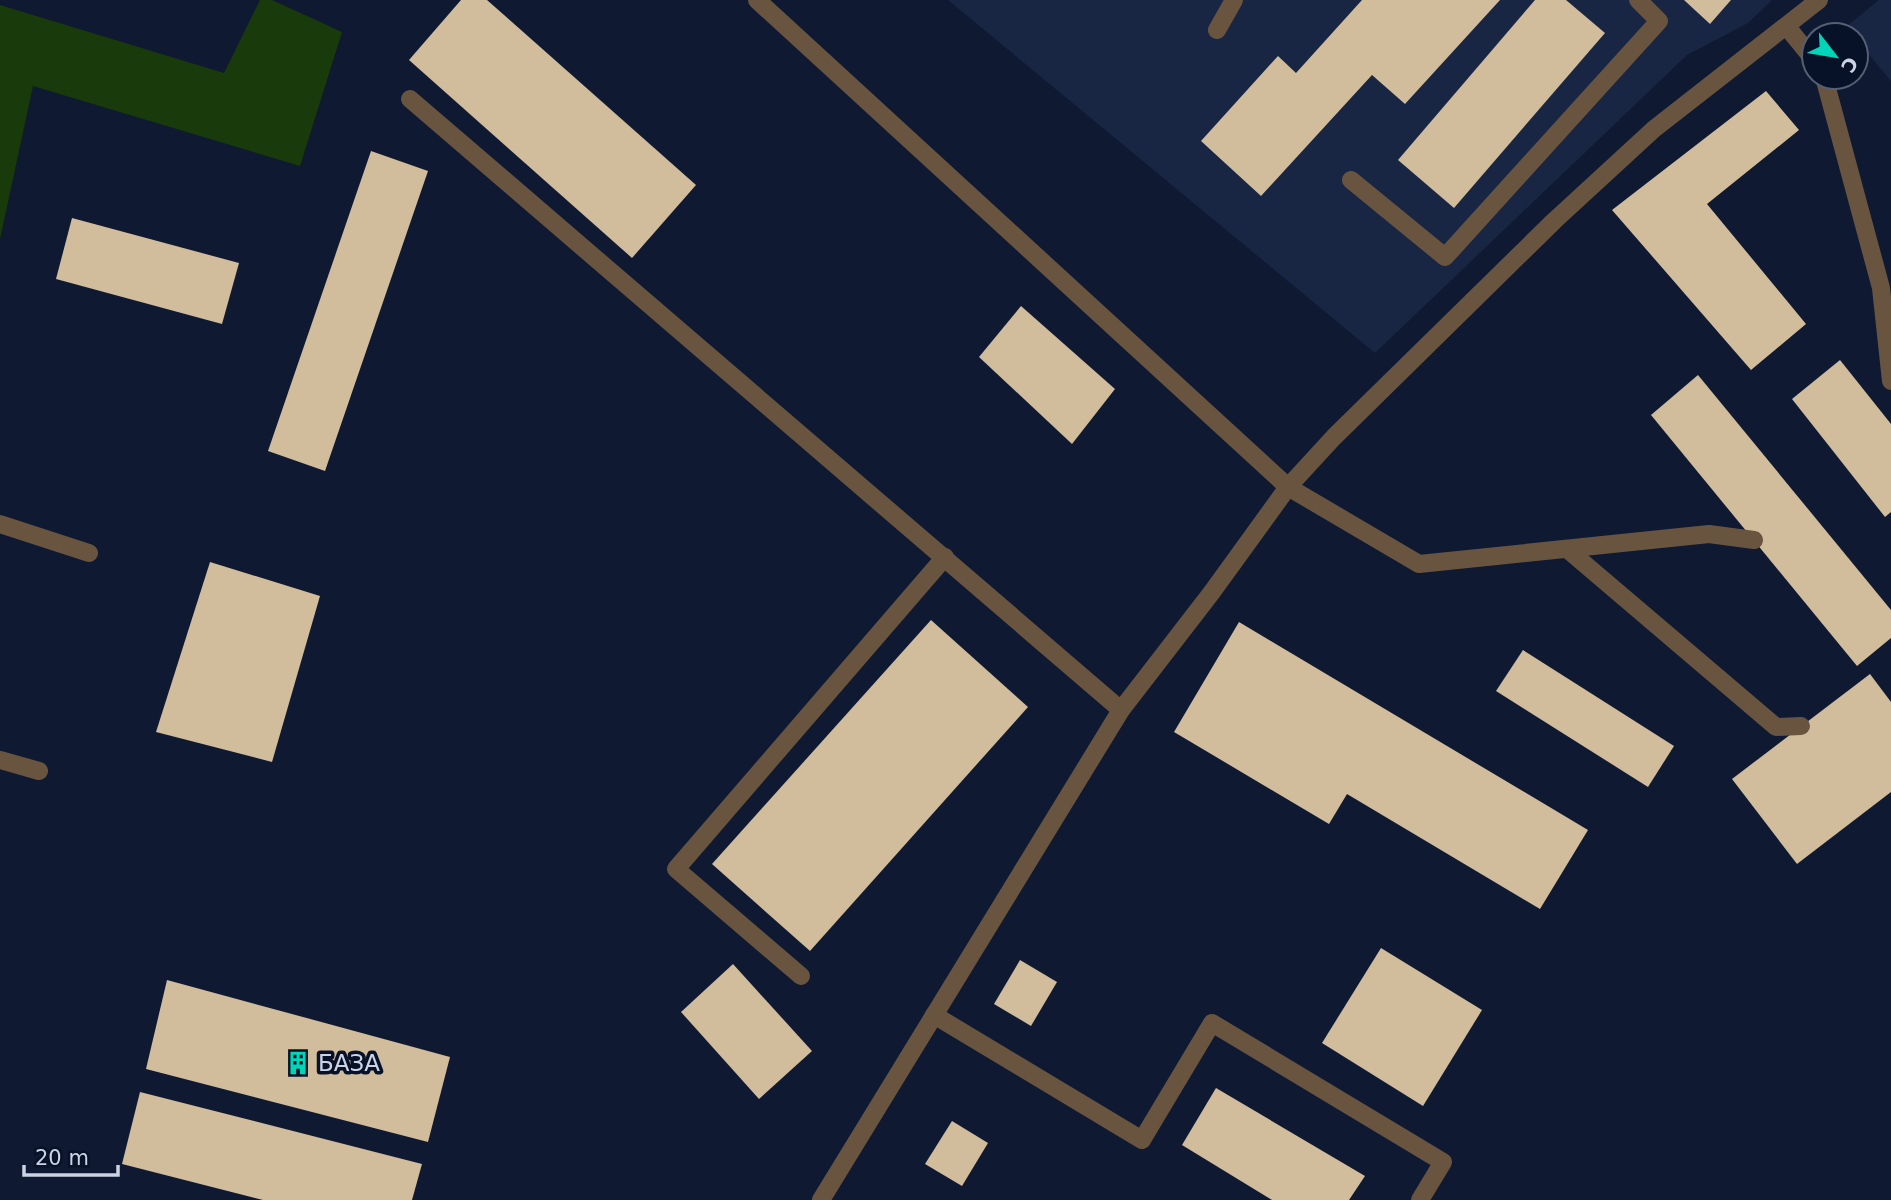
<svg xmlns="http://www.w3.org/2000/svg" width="1891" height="1200" viewBox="0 0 1891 1200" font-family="'DejaVu Sans',sans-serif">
	<rect width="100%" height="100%" fill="#0f1a32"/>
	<!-- built -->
	<g fill="#192643">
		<path d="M 948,0 L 1772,0 L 1748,23 L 1687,55 L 1375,353 Z"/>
		<path d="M 1879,0 L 1891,0 L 1891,81 L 1856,39 L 1856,35 L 1852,35 L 1846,27 Z"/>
	</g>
	<!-- green -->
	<path fill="#193a0a" d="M 260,0 L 272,0 L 342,32 L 300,166 L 33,86 L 0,239 L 0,5 L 224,73 Z"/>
	<!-- building -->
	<g fill="#d1bc9c">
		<path d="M 461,0 L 487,0 L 696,185 L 632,258 L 409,60 Z"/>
		<path d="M 1362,0 L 1500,0 L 1405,104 L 1372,75 L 1261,196 L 1201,141 L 1278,56 L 1296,73 Z"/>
		<path d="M 1535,0 L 1566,0 L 1605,33 L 1454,208 L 1398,160 Z"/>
		<path d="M 1684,0 L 1731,0 L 1710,24 Z"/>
		<path d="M 1766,91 L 1799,130 L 1707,204 L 1806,324 L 1751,370 L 1612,210 Z"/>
		<path d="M 371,151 L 428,171 L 325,471 L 268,451 Z"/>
		<path d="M 72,218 L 239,263 L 222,324 L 56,279 Z"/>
		<path d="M 1021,306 L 1115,389 L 1072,444 L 979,357 Z"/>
		<path d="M 1840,360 L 1891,424 L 1891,512 L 1885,517 L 1792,399 Z"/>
		<path d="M 1698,375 L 1891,610 L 1891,638 L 1857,666 L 1651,415 Z"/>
		<path d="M 210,562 L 320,596 L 272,762 L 156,732 Z"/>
		<path d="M 931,620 L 1028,707 L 810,951 L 712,864 Z"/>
		<path d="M 1239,622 L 1588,830 L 1540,909 L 1347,794 L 1329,824 L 1174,732 Z"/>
		<path d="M 1523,650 L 1674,746 L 1648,787 L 1496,691 Z"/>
		<path d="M 1870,674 L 1891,702 L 1891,792 L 1797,864 L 1732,779 Z"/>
		<path d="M 1381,948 L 1482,1010 L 1423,1106 L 1322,1043 Z"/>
		<path d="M 1020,960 L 1057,982 L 1031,1026 L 994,1004 Z"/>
		<path d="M 733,964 L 812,1051 L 759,1099 L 681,1012 Z"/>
		<path d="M 167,980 L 450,1057 L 428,1142 L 146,1069 Z"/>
		<path d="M 1216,1088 L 1365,1176 L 1349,1200 L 1272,1200 L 1182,1145 Z"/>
		<path d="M 140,1092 L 422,1164 L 412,1200 L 263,1200 L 122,1164 Z"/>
		<path d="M 952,1121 L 988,1143 L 962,1186 L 925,1164 Z"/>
	</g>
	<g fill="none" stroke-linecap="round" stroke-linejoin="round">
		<!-- lane -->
		<g stroke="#69553f" stroke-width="18">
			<path d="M 757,0 L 1288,487 L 1419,564 L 1709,534 L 1754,540"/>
			<path d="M 1787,27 L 1814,60"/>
			<path d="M 1217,30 L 1234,0"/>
			<path d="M 1824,77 L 1881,288 L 1891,381"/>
			<path d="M 410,99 L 1121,710"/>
			<path d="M 1351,180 L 1445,257 L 1659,21 L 1638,0"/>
			<path d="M 0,524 L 89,553"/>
			<path d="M 1567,549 L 1776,727 L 1801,726"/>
			<path d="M 0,760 L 39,771"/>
			<path d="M 801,976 L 676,869 L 945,557"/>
			<path d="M 934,1015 L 1142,1140 L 1212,1023 L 1443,1162 L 1420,1200"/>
		</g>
		<!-- street -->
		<path stroke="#69553f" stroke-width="18" d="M 821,1200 L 1121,710 L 1212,592 L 1288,487 L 1334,437 L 1554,221 L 1654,129 L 1819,0"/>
	</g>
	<!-- icons -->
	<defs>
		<g id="building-bare" transform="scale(1.89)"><path d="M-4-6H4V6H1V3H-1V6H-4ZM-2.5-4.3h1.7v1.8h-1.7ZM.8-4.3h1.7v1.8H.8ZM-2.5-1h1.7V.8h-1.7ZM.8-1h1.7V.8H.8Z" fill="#00d5b7" stroke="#071128" stroke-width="2.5" paint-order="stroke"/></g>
	</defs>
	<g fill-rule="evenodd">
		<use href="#building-bare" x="298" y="1063"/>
	</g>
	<g text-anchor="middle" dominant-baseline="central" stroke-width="7" stroke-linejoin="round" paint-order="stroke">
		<!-- poi labels -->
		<g font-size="23" fill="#cbd3e4" stroke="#071128" text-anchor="start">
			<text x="318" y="1063">БАЗА</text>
		</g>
	</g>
	<!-- north arrow -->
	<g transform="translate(1835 56) rotate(121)"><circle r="33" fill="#071128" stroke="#555f73" stroke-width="2"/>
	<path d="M0-5L12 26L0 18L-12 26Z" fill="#00d5b7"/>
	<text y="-10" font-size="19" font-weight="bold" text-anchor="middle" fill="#cbd3e4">С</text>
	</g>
	<!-- scale -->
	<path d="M24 1165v10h94v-10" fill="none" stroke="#cbd3e4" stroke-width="3.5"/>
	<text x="35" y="1165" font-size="21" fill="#cbd3e4" stroke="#071128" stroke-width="5" paint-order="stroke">20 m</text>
</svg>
